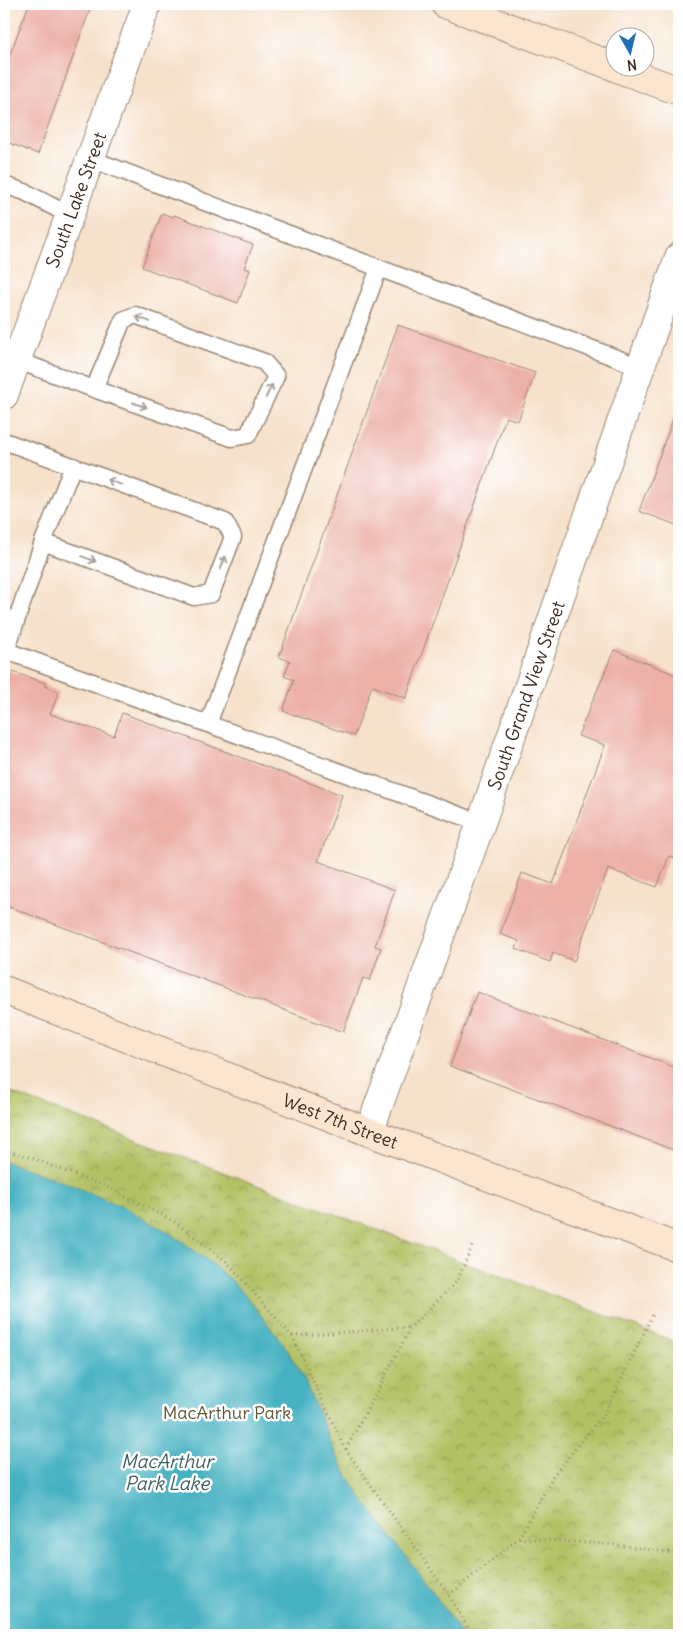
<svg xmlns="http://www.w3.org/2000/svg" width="683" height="1639" viewBox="0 0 683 1639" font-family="Delius,sans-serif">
	<defs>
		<pattern id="park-crowns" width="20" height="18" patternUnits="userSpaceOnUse" patternTransform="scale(1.25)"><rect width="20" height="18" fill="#b2c164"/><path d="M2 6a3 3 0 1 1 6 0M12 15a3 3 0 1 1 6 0" fill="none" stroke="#929d52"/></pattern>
	</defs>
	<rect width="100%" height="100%" fill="#fff"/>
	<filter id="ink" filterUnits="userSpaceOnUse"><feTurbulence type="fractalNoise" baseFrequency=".02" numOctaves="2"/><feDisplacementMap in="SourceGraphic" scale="10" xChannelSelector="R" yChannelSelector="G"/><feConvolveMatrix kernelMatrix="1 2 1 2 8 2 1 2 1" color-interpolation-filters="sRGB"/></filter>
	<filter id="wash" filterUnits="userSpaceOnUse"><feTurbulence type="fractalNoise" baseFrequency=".0096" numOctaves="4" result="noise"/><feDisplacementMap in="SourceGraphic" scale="20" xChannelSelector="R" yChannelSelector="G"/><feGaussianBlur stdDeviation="1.12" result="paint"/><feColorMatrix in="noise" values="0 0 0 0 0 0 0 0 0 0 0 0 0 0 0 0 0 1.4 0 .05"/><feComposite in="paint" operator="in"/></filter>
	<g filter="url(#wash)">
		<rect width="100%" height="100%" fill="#f6e1ca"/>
		<!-- park -->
		<path fill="url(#park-crowns)" stroke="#767641" d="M 4,1090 L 679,1343 L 679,1635 L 4,1635 Z"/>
		<!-- water -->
		<path fill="#44b1c1" stroke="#406e70" d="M 4,1161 L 64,1182 L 125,1208 L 173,1235 L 207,1260 L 231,1280 L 248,1299 L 285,1346 L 304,1379 L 336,1455 L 358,1493 L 433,1592 L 462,1635 L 4,1635 Z"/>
		<g id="blocks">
			<!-- building -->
			<g fill="#ecb0a7">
				<path d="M 29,4 L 92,4 L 38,154 L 4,141 L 4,70 Z"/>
				<path d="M 162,213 L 173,217 L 174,215 L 253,245 L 244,268 L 250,270 L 238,303 L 142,267 Z"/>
				<path d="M 398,325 L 535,373 L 518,421 L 506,417 L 406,698 L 372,686 L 354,736 L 283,711 L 294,680 L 284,676 L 290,661 L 279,657 Z"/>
				<path d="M 676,411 L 679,411 L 679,526 L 639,511 Z"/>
				<path d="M 614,650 L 679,676 L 679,859 L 669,856 L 657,887 L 608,869 L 574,961 L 553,953 L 550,962 L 516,949 L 519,941 L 500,934 L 522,873 L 553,884 L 605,745 L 578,736 Z"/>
				<path d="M 4,669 L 45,683 L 45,686 L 59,692 L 50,714 L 114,736 L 122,713 L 342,795 L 318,861 L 395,890 L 375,946 L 381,948 L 370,980 L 363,978 L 343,1032 L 4,905 Z"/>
				<path d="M 477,992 L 679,1069 L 679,1152 L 450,1066 Z"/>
			</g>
		</g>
	</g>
	<g filter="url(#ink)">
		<use href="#blocks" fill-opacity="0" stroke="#988674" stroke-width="1"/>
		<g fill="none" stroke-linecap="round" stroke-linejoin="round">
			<!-- lane casing -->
			<g stroke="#988674" stroke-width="19">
				<g id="lane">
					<path d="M 91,159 L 640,367"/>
					<path d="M 4,185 L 25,192 L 69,215"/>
					<path d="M 16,360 L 94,389 L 232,438 L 248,435 L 276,376 L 264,362 L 135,315 L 123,320 L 94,389"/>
					<path d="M 4,441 L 225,522 L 233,537 L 211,594 L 194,597 L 43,542"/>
					<path d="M 4,650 L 481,823"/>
					<path d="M 6,651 L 43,542 L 73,466"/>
					<path d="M 208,724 L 379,268"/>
				</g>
			</g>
			<!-- street casing -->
			<g stroke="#988674" stroke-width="30">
				<g id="street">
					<path id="s1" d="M 4,395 L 147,4"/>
					<path id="s2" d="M 369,1132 L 481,823 L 679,257"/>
				</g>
			</g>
			<!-- secondary casing -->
			<g stroke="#988674" stroke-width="30">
				<g id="secondary">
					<path d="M 445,4 L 616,67"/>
					<path d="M 617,68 L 679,91"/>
					<path id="s3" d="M 4,990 L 369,1132 L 679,1248"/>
				</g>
			</g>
			<!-- path -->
			<g stroke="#988674" stroke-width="3" stroke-dasharray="1 4" stroke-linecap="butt">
				<path d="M 4,1150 L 29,1157 L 107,1187 L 175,1222 L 227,1262 L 292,1336 L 346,1450 L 449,1595 L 472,1635"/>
				<path d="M 292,1336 L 411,1327"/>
				<path d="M 346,1449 L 411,1327 L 457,1281 L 473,1244"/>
				<path d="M 519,1538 L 553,1476 L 604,1414 L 654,1312"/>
				<path d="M 449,1595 L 519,1538 L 619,1545 L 679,1554"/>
			</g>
			<!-- lane -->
			<use href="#lane" stroke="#fff" stroke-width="16"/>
			<!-- street -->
			<use href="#street" stroke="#fff" stroke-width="28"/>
			<!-- secondary -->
			<use href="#secondary" stroke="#fbe5cf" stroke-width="28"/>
		</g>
		<!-- one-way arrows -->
		<defs><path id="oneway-shaft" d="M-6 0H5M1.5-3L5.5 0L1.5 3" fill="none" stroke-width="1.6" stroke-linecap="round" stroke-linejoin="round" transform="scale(1.25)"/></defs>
		<g stroke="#a79f9a">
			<use href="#oneway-shaft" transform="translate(143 319) rotate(-160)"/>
			<use href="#oneway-shaft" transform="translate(269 391) rotate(-64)"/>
			<use href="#oneway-shaft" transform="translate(140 405) rotate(19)"/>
			<use href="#oneway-shaft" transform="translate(114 482) rotate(-160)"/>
			<use href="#oneway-shaft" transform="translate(89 559) rotate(20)"/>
			<use href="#oneway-shaft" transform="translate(223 563) rotate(-69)"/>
		</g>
	</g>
	<g text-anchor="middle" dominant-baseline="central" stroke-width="5" stroke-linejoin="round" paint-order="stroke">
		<!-- street labels -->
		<g font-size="18" fill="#3b2a1e" stroke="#fff">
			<text stroke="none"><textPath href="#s1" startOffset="208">South Lake Street</textPath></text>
			<text stroke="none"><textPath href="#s2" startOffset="464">South Grand View Street</textPath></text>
			<text stroke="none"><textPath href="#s3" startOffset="361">West 7th Street</textPath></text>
		</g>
		<!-- park labels -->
		<g font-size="18" fill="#5f5733" stroke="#fff">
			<text x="227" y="1412">MacArthur Park</text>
		</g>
		<!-- water labels -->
		<g font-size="19" font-style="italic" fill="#3f605f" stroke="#fff">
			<text x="167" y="1461">MacArthur<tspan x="167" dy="22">Park Lake</tspan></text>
		</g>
	</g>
	<!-- margin -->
	<rect width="683" height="1639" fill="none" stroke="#fff" stroke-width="20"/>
	<!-- north arrow -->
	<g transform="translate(630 52) rotate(172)"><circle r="24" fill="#ffffff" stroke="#b1aaa5"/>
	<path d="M0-4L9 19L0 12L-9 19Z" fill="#1f6fb2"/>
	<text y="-8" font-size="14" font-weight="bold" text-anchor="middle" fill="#3b2a1e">N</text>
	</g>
</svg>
